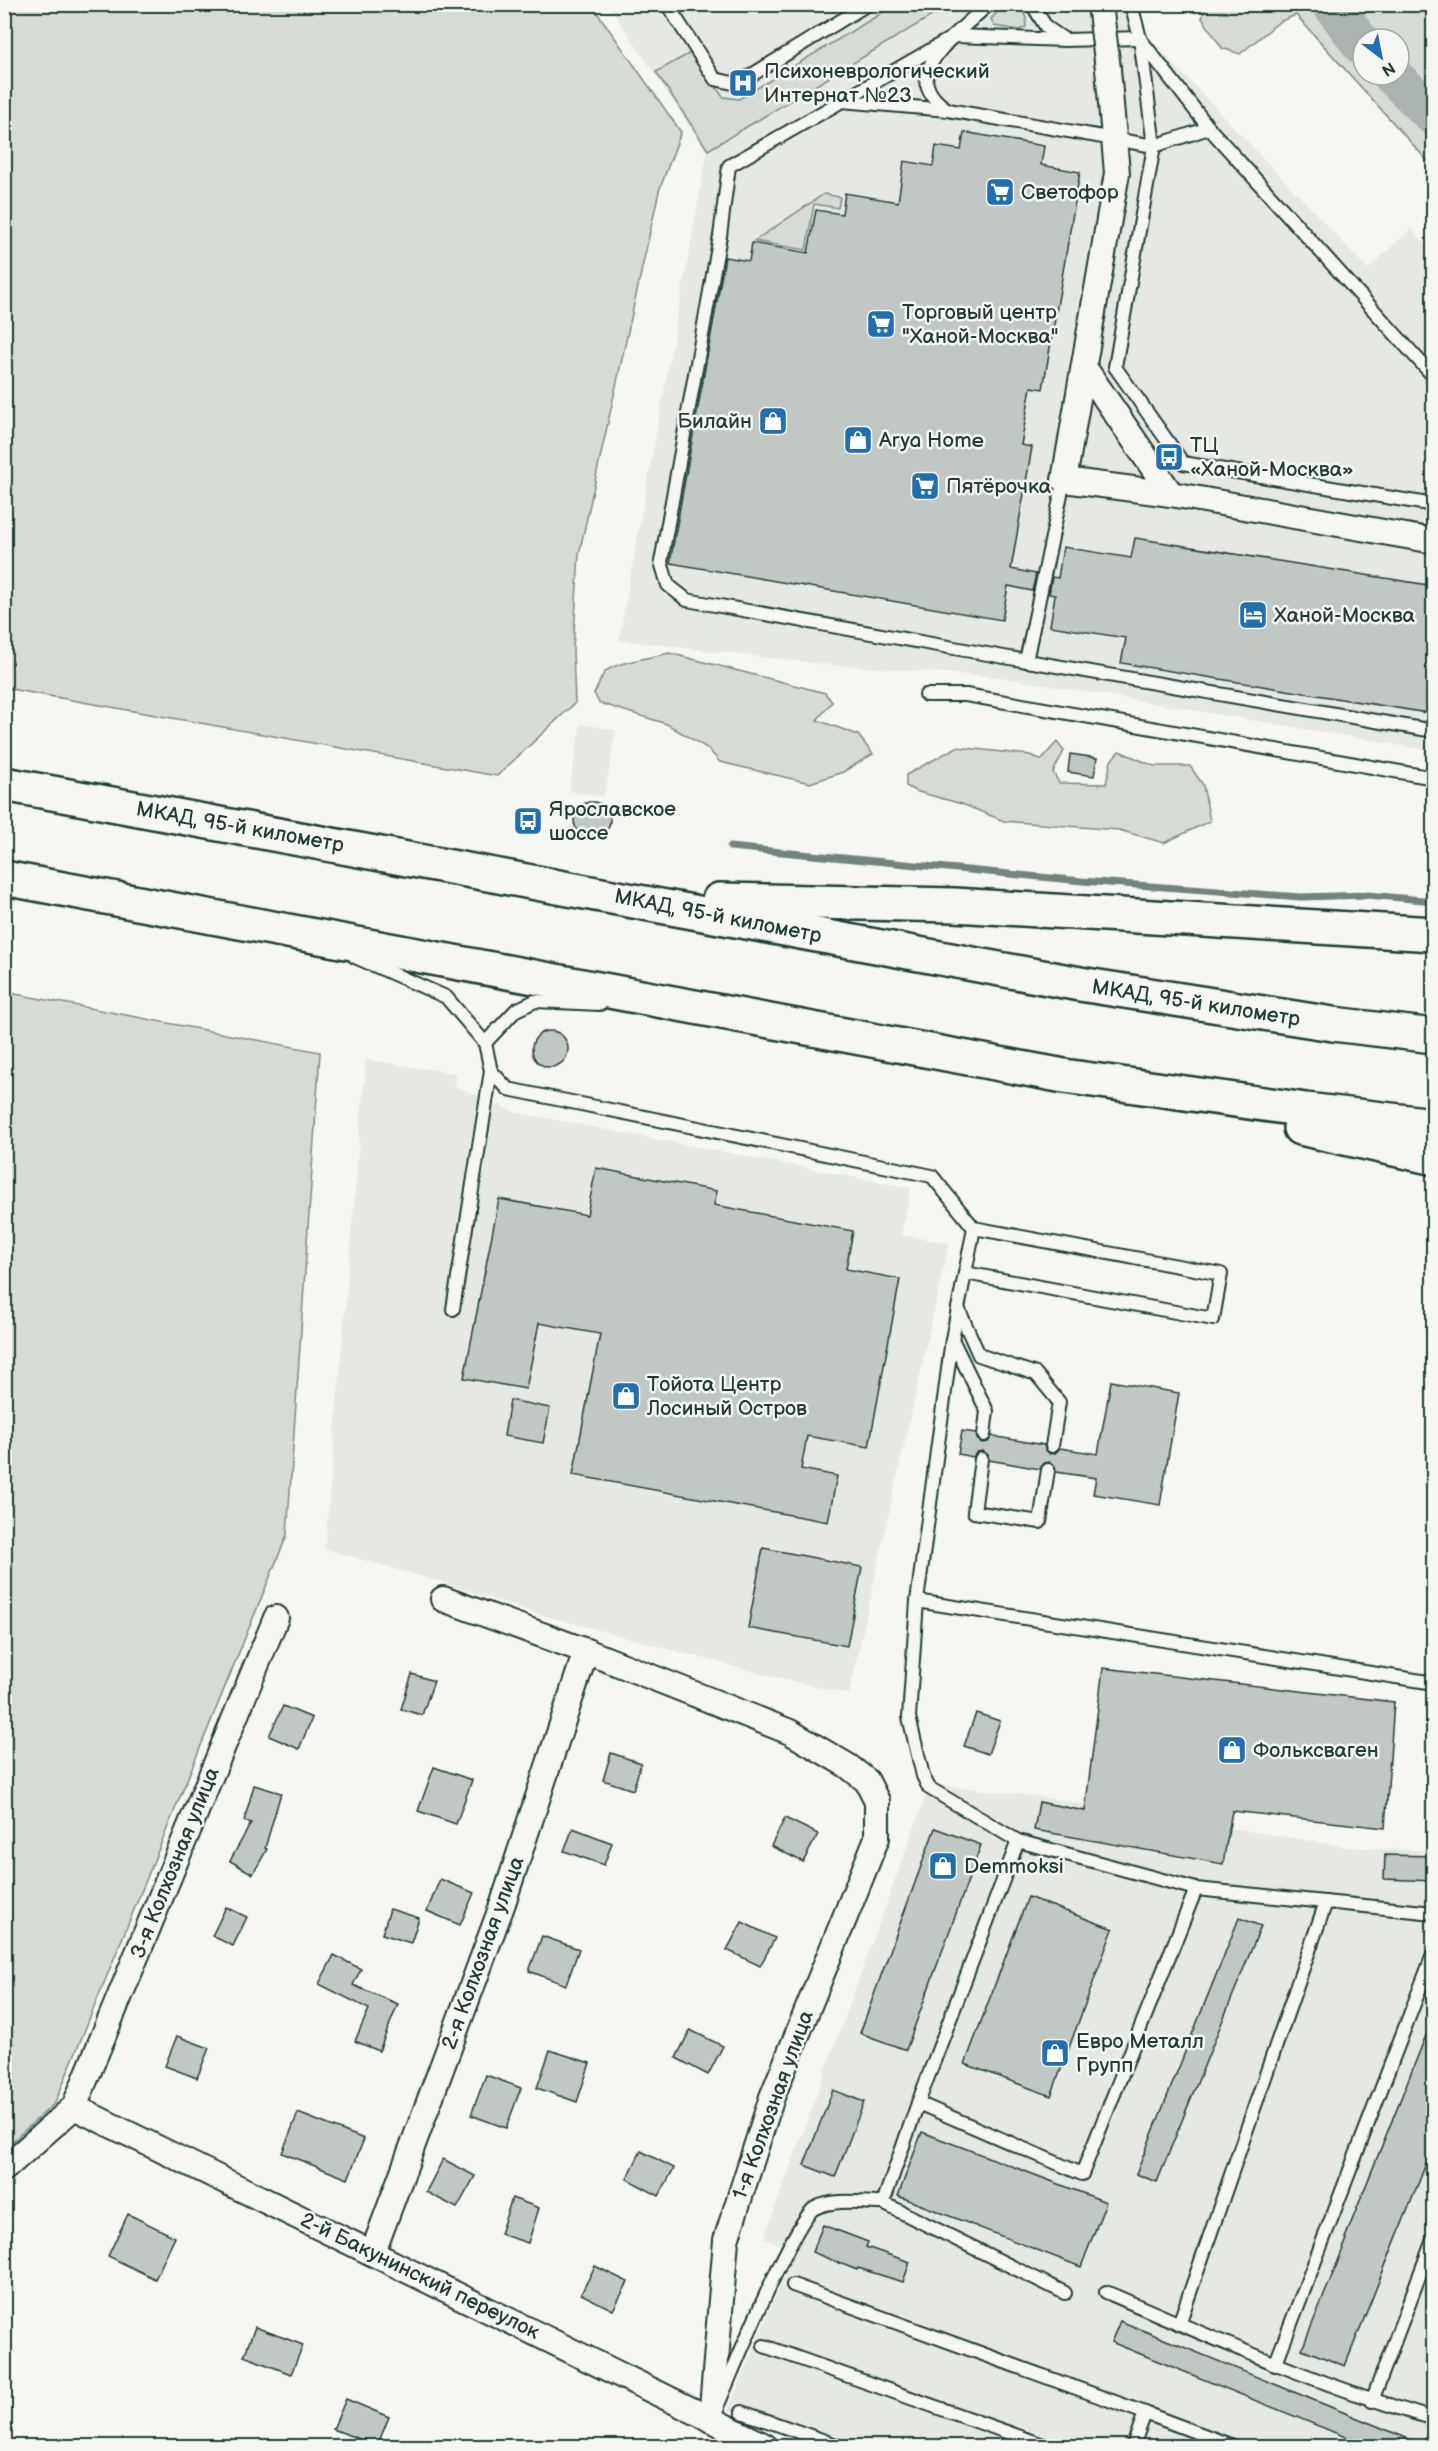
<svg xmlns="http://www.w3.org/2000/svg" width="1438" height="2451" viewBox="0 0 1438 2451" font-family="'Balsamiq Sans',sans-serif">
	<rect width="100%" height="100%" fill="#f6f6f2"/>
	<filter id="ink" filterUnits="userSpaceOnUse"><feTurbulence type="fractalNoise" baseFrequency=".0167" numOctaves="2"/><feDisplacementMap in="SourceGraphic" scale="12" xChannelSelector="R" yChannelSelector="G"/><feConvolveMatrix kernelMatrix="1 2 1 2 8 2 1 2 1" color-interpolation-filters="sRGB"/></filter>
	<g filter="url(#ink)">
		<!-- built -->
		<g fill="#e6e8e4">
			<path d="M 609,5 L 1118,5 L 1368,269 L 1411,229 L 1434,252 L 1433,751 L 1000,677 L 820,664 L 619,640 L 707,153 Z"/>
			<path d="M 581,724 L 616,730 L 604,797 L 569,791 Z"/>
			<path d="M 366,1060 L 455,1073 L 455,1086 L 514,1112 L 911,1188 L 901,1235 L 949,1243 L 849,1694 L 766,1675 L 538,1614 L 441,1582 L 325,1549 Z"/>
			<path d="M 930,1784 L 1021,1794 L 1347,1847 L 1433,1851 L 1433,2446 L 811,2446 L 728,2410 L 795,2250 L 764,2239 Z"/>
		</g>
		<!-- green -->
		<g fill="#d6dbd6" stroke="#7a8c85" stroke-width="1.5">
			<path d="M 1005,4 L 1020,5 L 1026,18 L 1026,27 L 1019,30 L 994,26 L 991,19 Z"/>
			<path d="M 4,5 L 592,5 L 681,132 L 659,191 L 579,554 L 573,649 L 575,703 L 497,776 L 5,688 Z"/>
			<path d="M 895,5 L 947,5 L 940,11 L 708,150 L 656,72 L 692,52 L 723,97 L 739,99 Z"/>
			<path d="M 1206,5 L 1322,5 L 1363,56 L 1363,75 L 1382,75 L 1433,128 L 1433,167 L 1296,15 L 1279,22 L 1240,54 L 1222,48 L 1202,18 Z"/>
			<path d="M 1344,5 L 1433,5 L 1433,102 L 1399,68 L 1399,39 L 1370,39 Z"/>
			<path d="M 824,194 L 840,197 L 838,208 L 814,204 L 806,250 L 754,241 Z"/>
			<path d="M 669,653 L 825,693 L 832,702 L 817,720 L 858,735 L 873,754 L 843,772 L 810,783 L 720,762 L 707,748 L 667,724 L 599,703 L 594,693 C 599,686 600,678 605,672 C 614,662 655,657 669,653 Z"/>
			<path d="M 1057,742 L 1064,751 L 1053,772 L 1059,783 L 1106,784 L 1111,761 L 1119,751 L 1154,766 L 1190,766 L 1203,785 L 1210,821 L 1164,843 L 1119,830 L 1004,821 L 962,804 L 915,791 L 906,786 L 906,775 L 957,747 L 1030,755 L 1041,760 Z"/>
			<path d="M 5,992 L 320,1052 L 287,1535 L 55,2103 L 5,2148 Z"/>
		</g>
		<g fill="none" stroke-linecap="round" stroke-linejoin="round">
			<!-- stream -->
			<path stroke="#72847d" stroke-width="7" d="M 730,847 L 1082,881 L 1301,897 L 1368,895 L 1434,901"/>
			<!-- river -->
			<g stroke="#aab3ae" stroke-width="40">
				<path d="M 1332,4 L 1363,46"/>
				<path d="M 1392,75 L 1434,116"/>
			</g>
		</g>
		<!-- building -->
		<g fill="#c1c8c3" stroke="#1f3d34" stroke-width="1.5">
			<path d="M 964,132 L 1044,146 L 1041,165 L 1080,172 L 1043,389 L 1031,387 L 1021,445 L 1032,447 L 1011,569 L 1036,574 L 1032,591 L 1008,586 L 1002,620 L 670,563 L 725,257 L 749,261 L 752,243 L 808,253 L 816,210 L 842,214 L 845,193 L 898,202 L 904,161 L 933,166 L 936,146 L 961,150 Z"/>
			<path d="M 1135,538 L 1434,586 L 1434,714 L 1121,663 L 1126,638 L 1050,626 L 1055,595 L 1049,594 L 1052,577 L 1058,578 L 1063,547 L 1131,558 Z"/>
			<path d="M 1070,754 L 1097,758 L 1094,776 L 1068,772 Z"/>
			<circle cx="592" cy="820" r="18"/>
			<circle cx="550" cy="1049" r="18"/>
			<path d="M 596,1168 L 717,1191 L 714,1205 L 853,1231 L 846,1269 L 900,1279 L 869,1447 L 807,1436 L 801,1469 L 837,1476 L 828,1522 L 573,1475 L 600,1334 L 539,1323 L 526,1389 L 464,1378 L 499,1199 L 587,1215 Z"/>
			<path d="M 1111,1381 L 1179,1393 L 1160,1505 L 1093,1494 L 1096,1478 L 1056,1472 L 1055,1466 L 1050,1462 L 1044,1463 L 1040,1469 L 989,1460 L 988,1455 L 983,1451 L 977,1452 L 973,1457 L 958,1454 L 962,1431 L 976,1433 L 977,1439 L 982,1443 L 988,1442 L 992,1436 L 1044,1445 L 1045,1449 L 1050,1454 L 1055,1453 L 1060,1448 L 1098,1454 Z"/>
			<path d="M 510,1400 L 550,1408 L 543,1443 L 504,1436 Z"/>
			<path d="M 763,1548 L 862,1567 L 847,1646 L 748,1628 Z"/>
			<path d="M 1103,1668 L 1394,1702 L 1385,1828 L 1232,1811 L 1223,1864 L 1034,1830 L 1039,1802 L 1085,1811 Z"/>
			<path d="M 412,1674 L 434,1681 L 422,1715 L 401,1709 Z"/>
			<path d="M 283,1706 L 312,1718 L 299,1749 L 269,1736 Z"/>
			<path d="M 976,1713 L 1000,1721 L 988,1754 L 964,1746 Z"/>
			<path d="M 611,1753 L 641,1763 L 633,1790 L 603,1780 Z"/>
			<path d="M 434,1767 L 472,1780 L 456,1824 L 418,1811 Z"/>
			<path d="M 254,1785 L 281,1793 L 265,1848 L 267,1849 L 253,1874 L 230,1861 L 251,1823 L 244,1821 Z"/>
			<path d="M 785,1818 L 818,1834 L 803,1862 L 771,1846 Z"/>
			<path d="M 573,1828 L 612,1843 L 604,1865 L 564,1851 Z"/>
			<path d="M 935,1828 L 981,1845 L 906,2050 L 860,2033 Z"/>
			<path d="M 1385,1855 L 1434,1856 L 1434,1881 L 1384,1879 Z"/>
			<path d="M 440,1879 L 474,1893 L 460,1925 L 427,1911 Z"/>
			<path d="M 1028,1897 L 1113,1929 L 1051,2096 L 965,2064 Z"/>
			<path d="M 226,1907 L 247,1917 L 233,1946 L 212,1936 Z"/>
			<path d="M 390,1909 L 419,1918 L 411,1943 L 382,1934 Z"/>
			<path d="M 1239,1918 L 1261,1926 L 1157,2182 L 1136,2174 Z"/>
			<path d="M 742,1922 L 775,1938 L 760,1966 L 727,1950 Z"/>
			<path d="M 542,1936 L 579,1949 L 566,1985 L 529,1971 Z"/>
			<path d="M 334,1955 L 361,1969 L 353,1985 L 398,2004 L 379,2051 L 355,2041 L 369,2009 L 319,1984 Z"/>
			<path d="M 1433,2018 L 1434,2144 L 1345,2366 L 1302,2349 L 1347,2239 L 1345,2238 Z"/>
			<path d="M 690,2030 L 723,2046 L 708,2075 L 676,2058 Z"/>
			<path d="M 177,2036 L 209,2048 L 197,2078 L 165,2066 Z"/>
			<path d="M 550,2050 L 590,2063 L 577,2102 L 537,2088 Z"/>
			<path d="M 486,2075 L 521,2088 L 506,2128 L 471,2115 Z"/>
			<path d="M 833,2090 L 864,2102 L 835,2177 L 804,2165 Z"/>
			<path d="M 298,2113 L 364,2139 L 348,2179 L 282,2153 Z"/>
			<path d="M 922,2132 L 1106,2202 L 1081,2267 L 898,2196 Z"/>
			<path d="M 641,2151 L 674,2168 L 659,2196 L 627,2179 Z"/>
			<path d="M 443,2159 L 475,2176 L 457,2208 L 426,2192 Z"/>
			<path d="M 512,2198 L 539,2208 L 528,2243 L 500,2234 Z"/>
			<path d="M 128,2214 L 175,2237 L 155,2279 L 108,2256 Z"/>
			<path d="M 823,2225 L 868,2242 L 866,2247 L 910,2262 L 903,2282 L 858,2268 L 857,2270 L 812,2252 Z"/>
			<path d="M 595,2266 L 628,2282 L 613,2310 L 581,2294 Z"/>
			<path d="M 1120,2321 L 1426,2446 L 1368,2446 L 1111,2342 Z"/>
			<path d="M 255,2327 L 303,2345 L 291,2374 L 244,2356 Z"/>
			<path d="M 346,2399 L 389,2417 L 377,2446 L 333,2429 Z"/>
		</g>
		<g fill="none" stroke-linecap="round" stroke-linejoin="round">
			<!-- lane casing -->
			<g stroke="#1f3d34" stroke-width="16">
				<g id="lane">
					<path d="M 667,4 L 715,79 L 737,84 L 868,4"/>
					<path d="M 1032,4 L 1046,27 L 1065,40"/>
					<path d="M 1131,4 L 1140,38 L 1154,146 L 1115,367 L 1183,463 L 1434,505"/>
					<path d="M 1140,38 L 1065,40 L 955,36 L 729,166 L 720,236 L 661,562 L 668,585 L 687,600 L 1004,657 L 1434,731"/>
					<path d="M 1140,39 L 1209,128 L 1434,377"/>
					<path d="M 841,101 L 948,110 L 1154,146 L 1209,128"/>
					<path d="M 948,110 C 939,104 930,96 927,85 C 920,58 971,21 989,4"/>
					<path d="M 1026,661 L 1064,480"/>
					<path d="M 926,695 L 966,695 L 1434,778"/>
					<path d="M 355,957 L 446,997 L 485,1043 L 516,1010 L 535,1001 L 600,1004"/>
					<path d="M 485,1043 L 491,1071 L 508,1089 L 932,1176 L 974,1228 L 1221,1274 L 1213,1319 L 965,1273"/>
					<path d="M 974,1228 L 952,1339 L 917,1601 L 909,1717 L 923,1776 L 929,1788 L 1018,1841 L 1196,1889 L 1434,1913"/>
					<path d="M 958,1308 L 979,1355 L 1036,1374 L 1059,1402 L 1052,1446"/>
					<path d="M 453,1309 L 491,1071"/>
					<path d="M 952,1339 L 987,1411 L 984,1435"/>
					<path d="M 981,1459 L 974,1512 L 1040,1522 L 1048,1470"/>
					<path d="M 917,1601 L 1434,1683"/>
					<path d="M 1018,1841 L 918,2103 L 883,2203 L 1065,2293"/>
					<path d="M 918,2103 L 1082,2174 L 1196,1889"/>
					<path d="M 793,2285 L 1145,2413"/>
					<path d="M 1106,2292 C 1214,2339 1321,2386 1434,2419"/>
					<path d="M 1179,2324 L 1326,1902"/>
					<path d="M 764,2346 L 1046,2446"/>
					<path d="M 1275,2365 L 1434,1952"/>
					<path d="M 720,2400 C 733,2370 795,2218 815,2208 C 835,2198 862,2203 883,2203"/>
					<path d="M 1372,2401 L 1434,2237"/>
					<path d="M 742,2412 L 839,2446"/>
					<path d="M 1133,2446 L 1145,2413 L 1233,2446"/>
				</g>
			</g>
			<!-- street casing -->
			<g stroke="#1f3d34" stroke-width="28">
				<g id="street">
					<path d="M 1108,69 L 1117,173 L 1064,480 L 1171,494 L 1434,541"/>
					<path d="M 1084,367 L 1171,494"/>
					<path d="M 443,1599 L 586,1651 L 790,1732 L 848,1766 L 867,1781 L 877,1801 L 877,1838 L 772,2097 L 726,2240 L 711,2420"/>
					<path d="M 74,2107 L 765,2446"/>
					<path d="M 4,2169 L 74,2107 L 276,1618"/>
					<path d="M 373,2252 L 503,1903 L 586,1651"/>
				</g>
			</g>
			<!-- highway casing -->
			<g stroke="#1f3d34" stroke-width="38">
				<g id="highway">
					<path d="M 4,784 L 1080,984 L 1333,1024 L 1434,1036"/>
					<path d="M 4,878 L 1064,1076 L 1306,1110 L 1434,1125"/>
					<path d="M 719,900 L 954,905 L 1434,934"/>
					<path d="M 1300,1128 L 1434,1158"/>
				</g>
			</g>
			<!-- lane -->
			<use href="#lane" stroke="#f6f6f2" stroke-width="12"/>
			<!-- street -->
			<use href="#street" stroke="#f6f6f2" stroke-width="24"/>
			<!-- highway -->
			<use href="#highway" stroke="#f6f6f2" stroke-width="33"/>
			<!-- street-bridge casing -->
			<g stroke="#1f3d34" stroke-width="28" stroke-linecap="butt">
				<path id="street-bridge" d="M 1100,4 L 1108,69"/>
			</g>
			<!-- street-bridge -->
			<use href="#street-bridge" stroke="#f6f6f2" stroke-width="24"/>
		</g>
	</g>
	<!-- icons -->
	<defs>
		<g id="hospital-square" transform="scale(1.5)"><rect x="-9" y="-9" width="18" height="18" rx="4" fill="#1f6fb2" stroke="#f6f6f2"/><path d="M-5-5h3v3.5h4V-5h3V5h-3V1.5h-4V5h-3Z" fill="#fff"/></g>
		<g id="supermarket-square" transform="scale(1.5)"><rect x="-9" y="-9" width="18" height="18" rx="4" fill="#1f6fb2" stroke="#f6f6f2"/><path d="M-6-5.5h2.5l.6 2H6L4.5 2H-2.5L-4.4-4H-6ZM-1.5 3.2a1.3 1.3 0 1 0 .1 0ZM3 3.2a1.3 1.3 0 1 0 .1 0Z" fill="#fff"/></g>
		<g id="shop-square" transform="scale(1.5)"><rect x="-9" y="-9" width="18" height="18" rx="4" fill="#1f6fb2" stroke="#f6f6f2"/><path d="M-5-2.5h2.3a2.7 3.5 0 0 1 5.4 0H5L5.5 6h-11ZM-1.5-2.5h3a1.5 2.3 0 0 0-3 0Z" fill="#fff"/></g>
		<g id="bus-square" transform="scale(1.5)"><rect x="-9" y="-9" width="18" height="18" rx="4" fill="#1f6fb2" stroke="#f6f6f2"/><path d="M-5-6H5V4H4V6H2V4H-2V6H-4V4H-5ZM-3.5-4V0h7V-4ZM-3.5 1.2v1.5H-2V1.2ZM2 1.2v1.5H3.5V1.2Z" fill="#fff"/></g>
		<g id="hotel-square" transform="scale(1.5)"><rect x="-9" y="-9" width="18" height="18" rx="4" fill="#1f6fb2" stroke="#f6f6f2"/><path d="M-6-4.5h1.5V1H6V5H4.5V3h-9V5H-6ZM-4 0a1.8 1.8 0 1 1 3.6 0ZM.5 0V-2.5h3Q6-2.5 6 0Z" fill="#fff"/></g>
	</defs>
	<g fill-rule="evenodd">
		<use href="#hospital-square" x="743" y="83"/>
		<use href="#supermarket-square" x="1000" y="192"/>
		<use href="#supermarket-square" x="881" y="324"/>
		<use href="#shop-square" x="773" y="421"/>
		<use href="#shop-square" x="858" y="440"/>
		<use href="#bus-square" x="1169" y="457"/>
		<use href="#supermarket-square" x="925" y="486"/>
		<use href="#hotel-square" x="1253" y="615"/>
		<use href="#bus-square" x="528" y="821"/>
		<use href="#shop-square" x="626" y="1396"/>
		<use href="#shop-square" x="1232" y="1750"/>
		<use href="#shop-square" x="943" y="1866"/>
		<use href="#shop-square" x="1055" y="2053"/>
	</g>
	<g text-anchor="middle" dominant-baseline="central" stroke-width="5" stroke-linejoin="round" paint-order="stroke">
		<!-- poi labels -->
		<g font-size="21" fill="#1f3d34" stroke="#f6f6f2" text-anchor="start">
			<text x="764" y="71">Психоневрологический<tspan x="764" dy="24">Интернат №23</tspan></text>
			<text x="1021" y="192">Светофор</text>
			<text x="902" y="312">Торговый центр<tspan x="902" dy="24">"Ханой-Москва"</tspan></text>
			<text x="752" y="421" text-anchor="end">Билайн</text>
			<text x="879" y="440">Arya Home</text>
			<text x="1190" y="445">ТЦ<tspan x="1190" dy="24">«Ханой-Москва»</tspan></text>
			<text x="946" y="486">Пятёрочка</text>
			<text x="1274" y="615">Ханой-Москва</text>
			<text x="549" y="809">Ярославское<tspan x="549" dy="24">шоссе</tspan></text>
			<text x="647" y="1384">Тойота Центр<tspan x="647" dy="24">Лосиный Остров</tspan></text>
			<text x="1253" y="1750">Фольксваген</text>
			<text x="964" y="1866">Demmoksi</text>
			<text x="1076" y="2041">Евро Металл<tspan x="1076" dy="24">Групп</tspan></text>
		</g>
		<!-- street labels -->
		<g font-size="21" fill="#1f3d34" stroke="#f6f6f2">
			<text transform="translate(240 827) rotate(10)">МКАД, 95-й километр</text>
			<text transform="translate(718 916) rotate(11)">МКАД, 95-й километр</text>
			<text transform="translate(1196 1003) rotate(9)">МКАД, 95-й километр</text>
			<text transform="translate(175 1863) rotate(-68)">3-я Колхозная улица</text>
			<text transform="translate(483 1953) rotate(-70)">2-я Колхозная улица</text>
			<text transform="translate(773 2105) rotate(-70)">1-я Колхозная улица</text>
			<text transform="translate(420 2276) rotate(26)">2-й Бакунинский переулок</text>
		</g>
	</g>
	<!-- margin -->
	<rect width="1438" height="2451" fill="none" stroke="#f6f6f2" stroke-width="24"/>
	<rect x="12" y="12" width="1414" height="2427" fill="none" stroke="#1f3d34" stroke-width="2" filter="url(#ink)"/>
	<!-- north arrow -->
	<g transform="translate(1381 57) rotate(148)"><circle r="28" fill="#f6f6f2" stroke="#a0aca6" stroke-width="1.5"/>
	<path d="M0-4.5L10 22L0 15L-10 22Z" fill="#1f6fb2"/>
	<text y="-9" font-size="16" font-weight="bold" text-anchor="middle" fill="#1f3d34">N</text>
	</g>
</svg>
